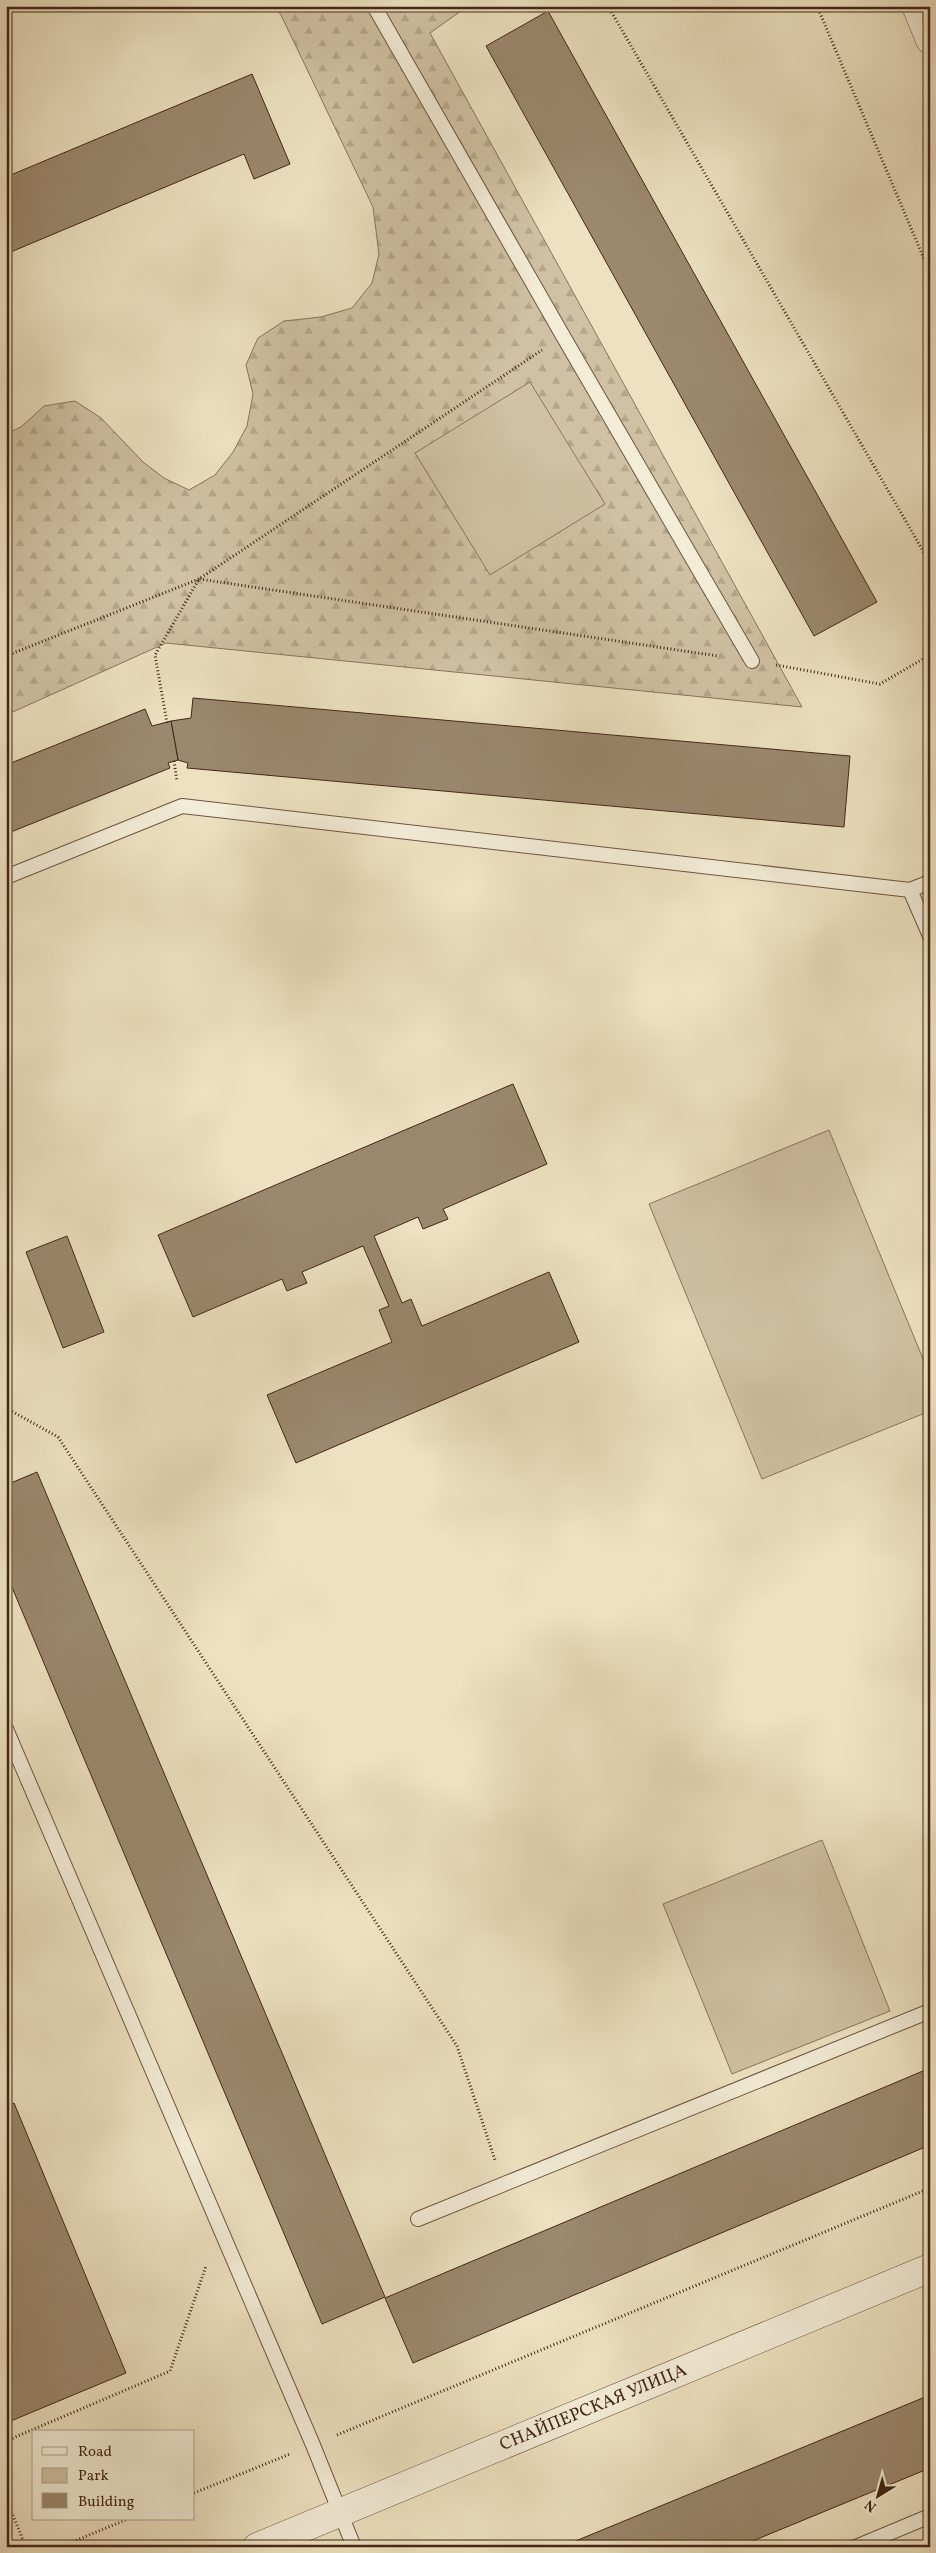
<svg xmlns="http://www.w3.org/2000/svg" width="936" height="2553" viewBox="0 0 936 2553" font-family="Vollkorn,serif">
	<defs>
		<pattern id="forest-firs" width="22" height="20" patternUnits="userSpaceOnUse" patternTransform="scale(1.25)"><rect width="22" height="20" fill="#d0c1a4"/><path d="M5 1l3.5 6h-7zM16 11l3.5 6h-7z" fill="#b4a68c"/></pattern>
	</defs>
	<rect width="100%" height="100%" fill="#ede1c1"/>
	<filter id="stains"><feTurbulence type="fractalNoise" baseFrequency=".004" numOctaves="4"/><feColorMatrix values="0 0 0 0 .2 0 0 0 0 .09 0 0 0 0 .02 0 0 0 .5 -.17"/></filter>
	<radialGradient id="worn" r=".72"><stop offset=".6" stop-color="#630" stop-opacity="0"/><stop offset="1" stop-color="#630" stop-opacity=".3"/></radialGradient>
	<!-- forest -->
	<path fill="url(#forest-firs)" stroke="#8a745e" d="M 274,6 L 468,6 L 430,33 L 802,707 L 166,643 L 6,715 L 6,434 L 21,427 L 44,406 L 75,401 L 101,418 L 143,462 L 164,478 L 189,490 L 215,475 L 233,452 L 247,426 L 253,394 L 246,365 L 258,338 L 284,321 L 321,317 L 352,308 L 372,283 L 379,254 L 373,207 L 281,15 Z"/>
	<!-- park -->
	<g fill="#d0c1a4" stroke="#8a745e">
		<path d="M 530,382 L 605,504 L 490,575 L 415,453 Z"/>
		<path d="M 829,1130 L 930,1376 L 930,1411 L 762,1479 L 649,1204 Z"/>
		<path d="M 822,1840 L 890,2011 L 732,2074 L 663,1904 Z"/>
	</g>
	<!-- building -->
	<g fill="#9b886f" stroke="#432717">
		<path d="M 548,11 L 877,602 L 814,636 L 486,46 Z"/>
		<path d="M 252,74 L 290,164 L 254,179 L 244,154 L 6,254 L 6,177 Z"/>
		<path d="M 193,698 L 850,756 L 844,827 L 187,768 L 188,763 L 178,760 L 171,721 L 191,718 Z"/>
		<path d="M 145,709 L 152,726 L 171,721 L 178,760 L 168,763 L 170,768 L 6,834 L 6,765 Z"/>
		<path d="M 513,1084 L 547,1164 L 443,1209 L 448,1219 L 423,1229 L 418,1217 L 374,1236 L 402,1303 L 411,1299 L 422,1326 L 549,1272 L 579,1342 L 296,1463 L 267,1395 L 392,1342 L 379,1310 L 389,1306 L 363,1246 L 302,1272 L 307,1283 L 287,1291 L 282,1279 L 193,1317 L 158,1235 Z"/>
		<path d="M 67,1236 L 104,1332 L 63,1348 L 26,1252 Z"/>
		<path d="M 37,1472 L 385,2297 L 322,2324 L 6,1573 L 6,1485 Z"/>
		<path d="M 930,2068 L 930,2145 L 413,2363 L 385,2298 Z"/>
		<path d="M 14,2103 L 126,2373 L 6,2423 L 6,2107 Z"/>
		<path d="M 930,2395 L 930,2468 L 738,2547 L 561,2547 Z"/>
	</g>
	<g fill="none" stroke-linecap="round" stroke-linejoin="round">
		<!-- service casing -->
		<g stroke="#6e5642" stroke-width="16">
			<g id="service">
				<path d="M 374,6 L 563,336 L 752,661"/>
				<path d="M 6,877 L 182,806 L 910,890 L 930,882"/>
				<path d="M 910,890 L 930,936"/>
				<path d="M 6,1729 L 313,2445 L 354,2547"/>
				<path d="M 418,2219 L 930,2011"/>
				<path d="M 856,2547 L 930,2516"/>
			</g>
		</g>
		<!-- minor casing -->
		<g stroke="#6e5642" stroke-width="29">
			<path id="minor" d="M 916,6 L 930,40"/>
		</g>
		<!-- tertiary casing -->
		<g stroke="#6e5642" stroke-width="29">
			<g id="tertiary">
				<path id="s1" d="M 257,2547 L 930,2268"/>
			</g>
		</g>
		<!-- path -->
		<g stroke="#432717" stroke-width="3" stroke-dasharray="1 2.5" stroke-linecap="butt">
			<path d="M 608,6 L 930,563"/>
			<path d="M 817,6 L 930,273"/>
			<path d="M 6,656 L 199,579 L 542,350"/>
			<path d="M 776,665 L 880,684 L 930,655"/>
			<path d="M 167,723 L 155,655 L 199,579 L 718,656"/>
			<path d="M 174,761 L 177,781"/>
			<path d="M 6,1408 L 58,1437 L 457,2046 L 495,2160"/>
			<path d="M 337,2435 L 930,2188"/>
			<path d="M 6,2441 L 170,2371 L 206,2266"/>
			<path d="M 194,2493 L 290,2454"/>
			<path d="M 6,2499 L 26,2547"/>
			<path d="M 60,2547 L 128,2519"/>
		</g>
		<!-- service -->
		<use href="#service" stroke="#f3ecd7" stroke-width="14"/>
		<!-- minor -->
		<use href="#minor" stroke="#f3ecd7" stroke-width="28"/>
		<!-- tertiary -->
		<use href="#tertiary" stroke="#f3ecd7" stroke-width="28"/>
	</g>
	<g text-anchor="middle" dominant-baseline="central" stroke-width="4" stroke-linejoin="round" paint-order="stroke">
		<!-- street labels -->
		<g font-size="18" fill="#432717" stroke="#f3ecd7">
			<text stroke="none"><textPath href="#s1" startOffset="364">СНАЙПЕРСКАЯ УЛИЦА</textPath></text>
		</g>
	</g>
	<!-- margin -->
	<rect width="936" height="2553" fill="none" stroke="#ede1c1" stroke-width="25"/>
	<rect x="8" y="8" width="921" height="2538" fill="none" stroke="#432717" stroke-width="2.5"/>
	<rect x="12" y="12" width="911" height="2528" fill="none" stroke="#432717"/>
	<!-- legend -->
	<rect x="32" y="2430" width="162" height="90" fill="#f3ecd7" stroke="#ad9d8a"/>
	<rect x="42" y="2447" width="25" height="8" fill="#f3ecd7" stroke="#ad9d8a"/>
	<text x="78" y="2456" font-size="15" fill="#432717">Road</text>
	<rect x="42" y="2468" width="25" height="15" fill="#d0c1a4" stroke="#ad9d8a"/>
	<text x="78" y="2480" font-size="15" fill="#432717">Park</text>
	<rect x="42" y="2493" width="25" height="15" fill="#9b886f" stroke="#ad9d8a"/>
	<text x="78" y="2506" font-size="15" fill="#432717">Building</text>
	<!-- north arrow -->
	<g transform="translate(878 2496) rotate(217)" stroke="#f3ecd7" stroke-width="4" paint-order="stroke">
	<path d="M0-4L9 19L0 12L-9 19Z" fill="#432717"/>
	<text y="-8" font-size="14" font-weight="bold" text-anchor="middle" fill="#432717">N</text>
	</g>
	<rect width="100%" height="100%" filter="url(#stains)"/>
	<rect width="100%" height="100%" fill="url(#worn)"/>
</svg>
